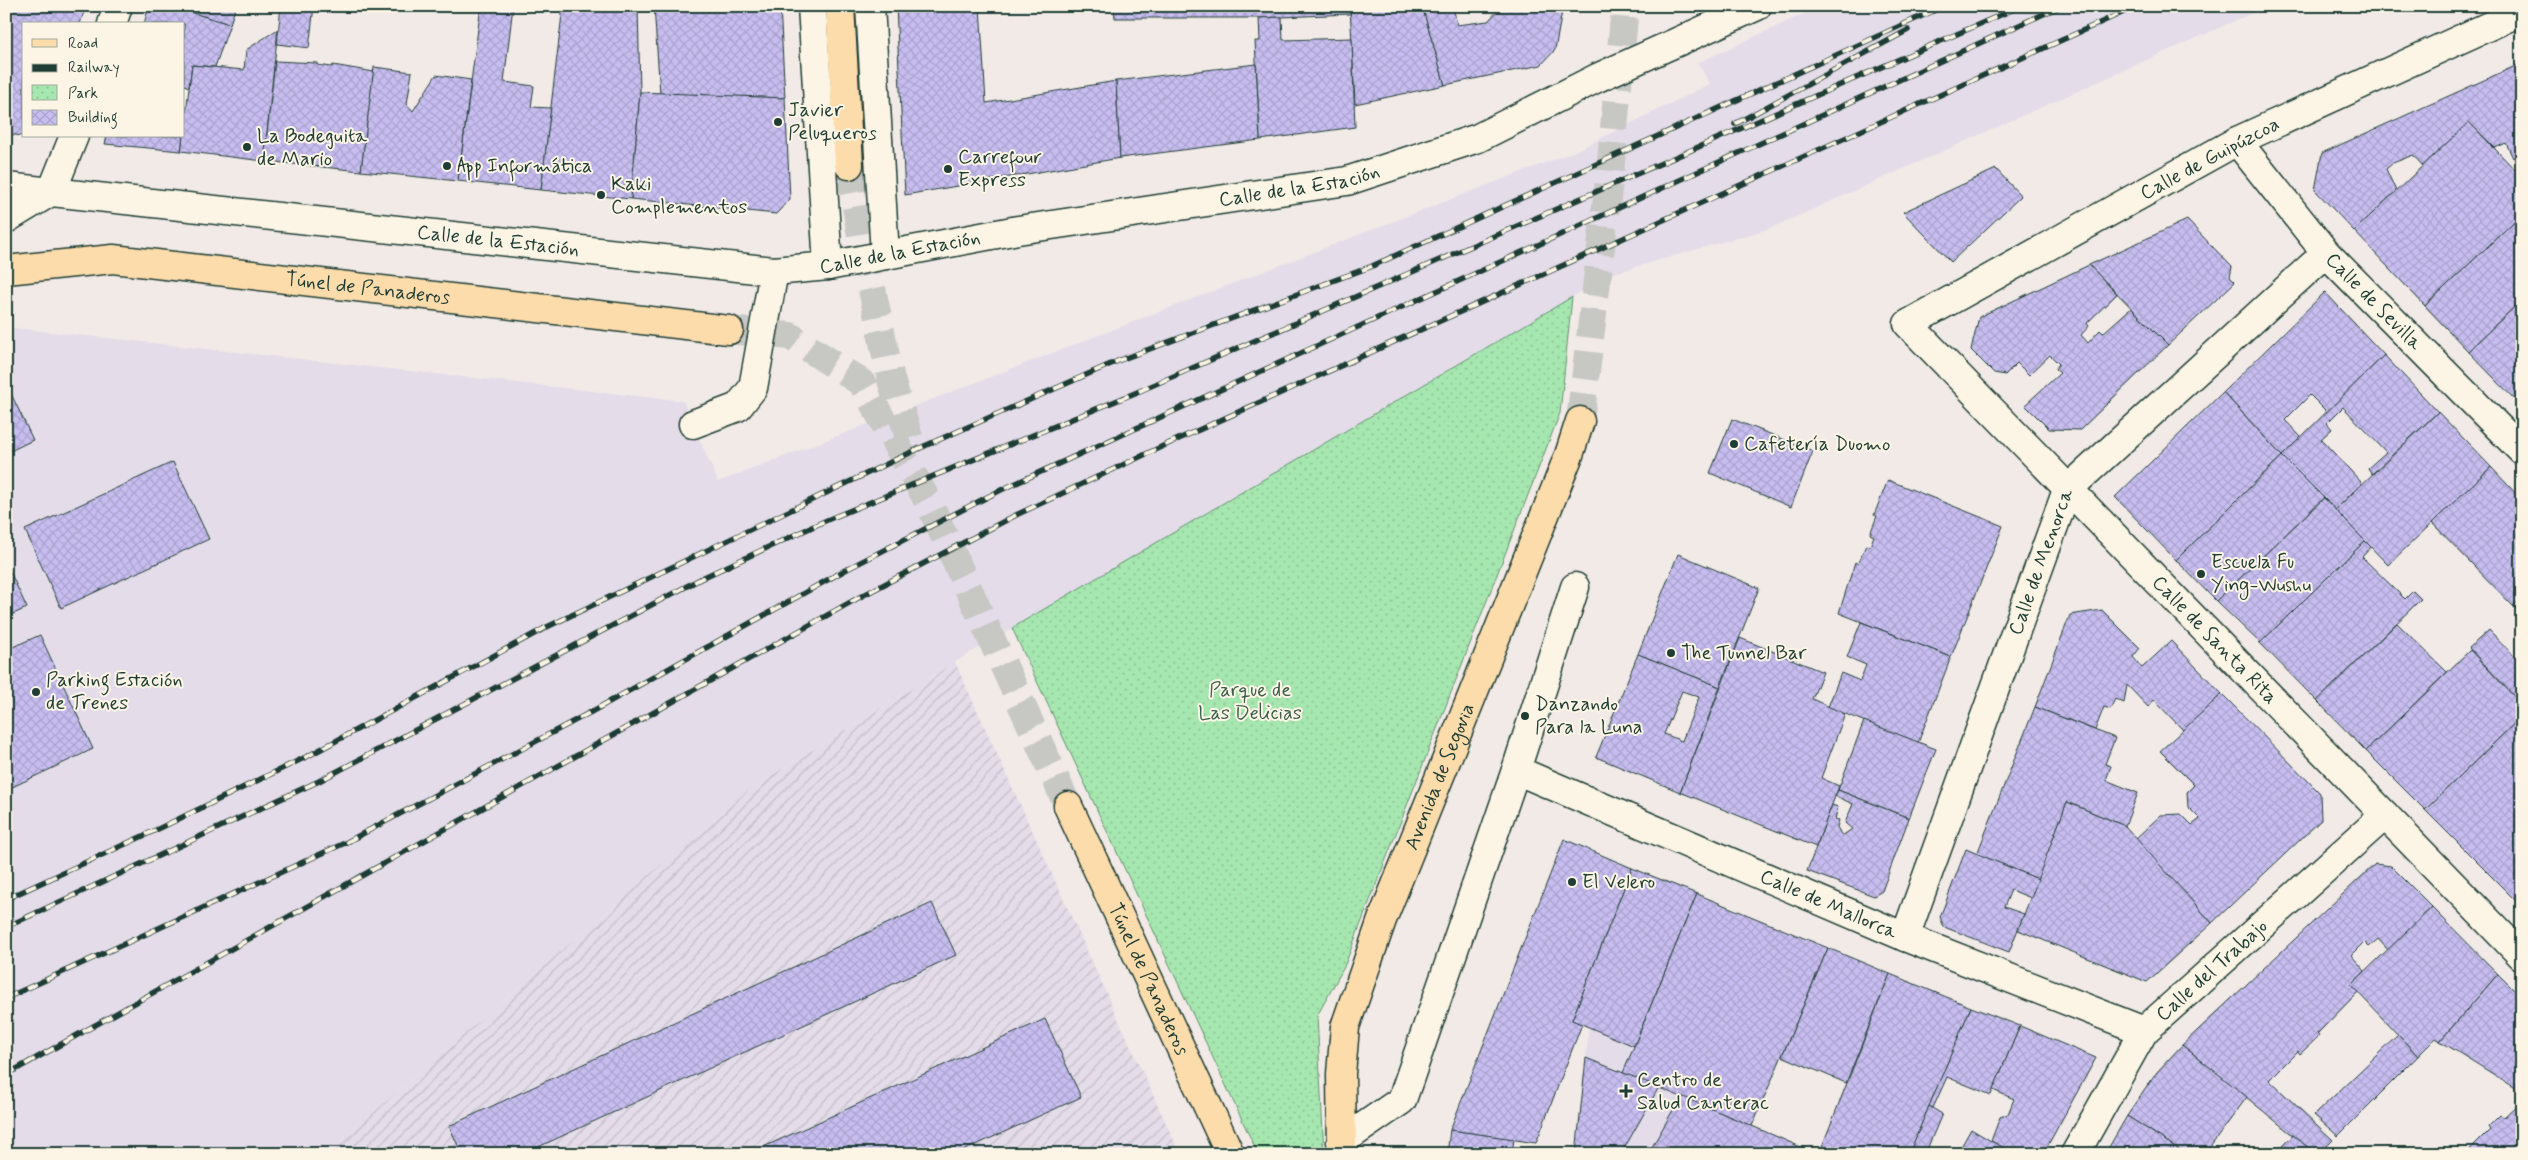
<svg xmlns="http://www.w3.org/2000/svg" width="2528" height="1160" viewBox="0 0 2528 1160" font-family="Mynerve,sans-serif">
	<defs>
		<pattern id="industrial-furrows" width="10" height="10" patternUnits="userSpaceOnUse" patternTransform="scale(1.25)"><rect width="10" height="10" fill="#e4dce9"/><path d="M-1 1l2-2M0 10L10 0M9 11l2-2" fill="none" stroke="#c3bec8"/></pattern>
		<pattern id="park-dots" width="8" height="8" patternUnits="userSpaceOnUse" patternTransform="scale(1.25)"><rect width="8" height="8" fill="#a6e6af"/><path d="M2 2h.1M6 6h.1" fill="none" stroke="#8ec697" stroke-width="1.8" stroke-linecap="round"/></pattern>
		<pattern id="building-cross-hatch" width="8" height="8" patternUnits="userSpaceOnUse" patternTransform="scale(1.25)"><rect width="8" height="8" fill="#c7bdef"/><path d="M0 0l8 8M0 8l8-8" fill="none" stroke="#aaa3ce"/></pattern>
	</defs>
	<rect width="100%" height="100%" fill="#f1eae7"/>
	<filter id="ink" filterUnits="userSpaceOnUse"><feTurbulence type="fractalNoise" baseFrequency=".02" numOctaves="2"/><feDisplacementMap in="SourceGraphic" scale="10" xChannelSelector="R" yChannelSelector="G"/><feConvolveMatrix kernelMatrix="1 2 1 2 8 2 1 2 1" color-interpolation-filters="sRGB"/></filter>
	<g filter="url(#ink)">
		<!-- built -->
		<g fill="#e4dce9">
			<path d="M 1821,6 L 2268,6 L 1771,228 L 1611,274 L 955,662 L 748,790 L 325,1154 L 6,1154 L 6,330 L 14,328 L 683,401 L 718,482 L 1571,153 L 1710,84 L 1698,63 Z"/>
			<path d="M 1589,1027 L 1634,1046 L 1624,1072 L 1817,1154 L 1576,1154 Z"/>
		</g>
		<!-- industrial -->
		<path fill="url(#industrial-furrows)" d="M 955,662 L 1180,1154 L 325,1154 L 748,790 Z"/>
		<!-- park -->
		<path fill="url(#park-dots)" stroke="#629272" d="M 1572,297 L 1560,413 L 1344,967 L 1317,1016 L 1324,1154 L 1258,1154 L 1012,628 Z"/>
		<!-- building -->
		<g fill="url(#building-cross-hatch)" stroke="#1f3d34" fill-rule="evenodd">
			<path d="M 12,6 L 86,6 L 80,24 L 24,24 L 24,136 L 6,134 L 6,24 Z"/>
			<path d="M 149,6 L 170,6 L 230,24 L 215,67 L 192,65 L 189,87 L 184,85 L 184,24 L 144,24 Z"/>
			<path d="M 170,6 L 236,6 L 230,24 Z"/>
			<path d="M 281,6 L 314,6 L 309,48 L 277,44 Z"/>
			<path d="M 481,6 L 513,6 L 504,82 L 534,86 L 531,107 L 551,108 L 541,190 L 458,181 Z"/>
			<path d="M 563,6 L 638,6 L 640,92 L 631,199 L 541,190 Z"/>
			<path d="M 654,6 L 780,6 L 785,98 L 660,94 Z"/>
			<path d="M 896,6 L 980,6 L 986,103 L 1116,81 L 1120,158 L 905,195 Z"/>
			<path d="M 1114,6 L 1350,6 L 1350,14 L 1259,18 L 1115,18 Z"/>
			<path d="M 1350,6 L 1422,6 L 1445,85 L 1355,104 Z"/>
			<path d="M 1422,6 L 1453,6 L 1457,25 L 1488,21 L 1502,6 L 1563,6 L 1555,50 L 1541,65 L 1445,85 Z"/>
			<path d="M 1282,17 L 1283,40 L 1352,38 L 1355,127 L 1260,140 L 1255,41 L 1260,41 L 1259,18 Z"/>
			<path d="M 278,29 L 264,161 L 181,151 L 192,65 L 244,70 L 246,50 Z"/>
			<path d="M 275,61 L 317,63 L 317,65 L 332,67 L 333,65 L 374,72 L 361,171 L 264,161 Z"/>
			<path d="M 2522,63 L 2522,154 L 2513,158 L 2506,143 L 2495,148 L 2469,122 L 2423,166 L 2413,155 L 2393,163 L 2386,169 L 2396,191 L 2354,231 L 2315,190 L 2322,153 Z"/>
			<path d="M 1256,64 L 1260,140 L 1120,158 L 1116,81 Z"/>
			<path d="M 374,67 L 412,72 L 407,104 L 413,111 L 436,75 L 471,80 L 458,181 L 361,171 Z"/>
			<path d="M 640,92 L 785,98 L 790,199 L 776,214 L 631,199 Z"/>
			<path d="M 2469,122 L 2522,177 L 2522,214 L 2425,306 L 2354,231 Z"/>
			<path d="M 107,136 L 183,136 L 181,151 L 105,144 Z"/>
			<path d="M 1996,169 L 2021,196 L 1951,262 L 1903,212 Z"/>
			<path d="M 2522,214 L 2522,300 L 2468,351 L 2425,306 Z"/>
			<path d="M 2187,220 L 2232,267 L 2230,277 L 2235,282 L 2168,345 L 2089,265 Z"/>
			<path d="M 2089,265 L 2117,294 L 2087,323 L 2089,326 L 2081,335 L 2088,343 L 2100,330 L 2103,333 L 2131,308 L 2168,345 L 2080,430 L 2049,429 L 2025,405 L 2060,373 L 2055,369 L 2059,364 L 2050,355 L 2029,375 L 2017,363 L 2005,375 L 1994,373 L 1971,350 L 1979,317 Z"/>
			<path d="M 2325,292 L 2384,355 L 2327,412 L 2310,395 L 2285,420 L 2301,437 L 2282,456 L 2223,392 Z"/>
			<path d="M 2522,300 L 2522,407 L 2468,351 Z"/>
			<path d="M 2384,355 L 2438,412 L 2372,474 L 2368,468 L 2386,452 L 2343,407 L 2327,423 L 2332,429 L 2321,439 L 2362,483 L 2335,510 L 2282,456 Z"/>
			<path d="M 6,383 L 33,440 L 6,453 Z"/>
			<path d="M 2223,392 L 2282,456 L 2176,560 L 2115,497 Z"/>
			<path d="M 2438,412 L 2491,467 L 2388,565 L 2335,510 Z"/>
			<path d="M 1732,419 L 1813,451 L 1791,507 L 1710,473 Z"/>
			<path d="M 2282,456 L 2324,498 L 2216,601 L 2176,560 Z"/>
			<path d="M 173,462 L 209,539 L 61,608 L 25,530 Z"/>
			<path d="M 2491,467 L 2522,500 L 2522,598 L 2513,606 L 2432,523 Z"/>
			<path d="M 1888,480 L 2003,526 L 1951,657 L 1839,613 L 1855,562 L 1858,564 L 1866,545 L 1870,546 L 1874,536 L 1870,534 L 1877,516 L 1874,515 Z"/>
			<path d="M 2324,498 L 2365,541 L 2260,643 L 2216,601 Z"/>
			<path d="M 2365,541 L 2371,547 L 2362,557 L 2405,599 L 2413,591 L 2421,599 L 2317,701 L 2260,643 Z"/>
			<path d="M 1678,554 L 1759,588 L 1720,687 L 1638,654 Z"/>
			<path d="M 6,563 L 27,608 L 6,617 Z"/>
			<path d="M 2522,598 L 2522,615 L 2513,606 Z"/>
			<path d="M 2102,610 L 2140,648 L 2133,657 L 2142,668 L 2171,641 L 2222,694 L 2183,730 L 2154,700 L 2148,707 L 2127,685 L 2124,703 L 2115,699 L 2110,709 L 2104,707 L 2095,730 L 2035,707 L 2070,615 Z"/>
			<path d="M 1861,622 L 1951,657 L 1918,743 L 1828,707 L 1841,673 L 1860,681 L 1866,665 L 1847,657 Z"/>
			<path d="M 2397,623 L 2447,672 L 2366,751 L 2317,701 Z"/>
			<path d="M 2489,630 L 2522,664 L 2522,705 L 2469,648 Z"/>
			<path d="M 40,635 L 93,749 L 6,790 L 6,650 Z"/>
			<path d="M 1740,638 L 1823,672 L 1812,699 L 1845,714 L 1821,778 L 1839,786 L 1816,847 L 1680,792 Z"/>
			<path d="M 2470,650 L 2522,705 L 2522,716 L 2425,810 L 2366,751 Z"/>
			<path d="M 1638,654 L 1720,687 L 1680,792 L 1596,757 ZM 1682,691 L 1699,697 L 1682,741 L 1664,734 Z"/>
			<path d="M 2222,694 L 2320,793 L 2321,820 L 2212,923 L 2135,839 L 2161,815 L 2181,814 L 2192,825 L 2200,819 L 2188,807 L 2187,792 L 2194,785 L 2160,751 Z"/>
			<path d="M 2035,707 L 2115,738 L 2105,764 L 2111,766 L 2106,780 L 2138,793 L 2125,826 L 2067,802 L 2038,879 L 1977,854 Z"/>
			<path d="M 2522,716 L 2522,907 L 2425,810 Z"/>
			<path d="M 1864,721 L 1936,749 L 1909,818 L 1838,790 Z"/>
			<path d="M 1838,790 L 1909,818 L 1882,891 L 1874,896 L 1807,871 L 1832,805 L 1838,807 L 1835,819 L 1839,820 L 1837,827 L 1842,836 L 1852,829 L 1845,823 L 1853,804 L 1835,796 Z"/>
			<path d="M 2067,802 L 2125,826 L 2212,923 L 2147,982 L 2018,930 Z"/>
			<path d="M 1564,839 L 1632,868 L 1572,1020 L 1582,1024 L 1536,1143 L 1450,1130 Z"/>
			<path d="M 1966,849 L 2038,879 L 2031,898 L 2011,890 L 2004,907 L 2024,914 L 2009,952 L 1944,927 L 1940,917 Z"/>
			<path d="M 2375,864 L 2391,866 L 2432,907 L 2388,950 L 2378,939 L 2369,947 L 2364,942 L 2351,955 L 2365,971 L 2351,985 L 2358,992 L 2317,1034 L 2319,1036 L 2300,1054 L 2298,1051 L 2269,1080 L 2333,1140 L 2319,1154 L 2316,1154 L 2182,1045 Z"/>
			<path d="M 1632,868 L 1697,894 L 1634,1046 L 1572,1020 Z"/>
			<path d="M 1697,894 L 1828,948 L 1752,1126 L 1623,1073 Z"/>
			<path d="M 932,903 L 956,955 L 523,1154 L 462,1154 L 449,1126 Z"/>
			<path d="M 2432,907 L 2498,974 L 2440,1041 L 2436,1038 L 2418,1056 L 2351,985 Z"/>
			<path d="M 1828,948 L 1890,974 L 1846,1083 L 1782,1056 Z"/>
			<path d="M 1890,974 L 1971,1007 L 1909,1154 L 1819,1154 Z"/>
			<path d="M 2498,974 L 2522,998 L 2522,1092 L 2440,1041 Z"/>
			<path d="M 1971,1007 L 2020,1026 L 1991,1095 L 1947,1077 L 1933,1108 L 1929,1106 L 1932,1099 Z"/>
			<path d="M 1045,1019 L 1081,1097 L 956,1154 L 748,1154 Z"/>
			<path d="M 2020,1026 L 2096,1058 L 2043,1154 L 2016,1154 L 1991,1141 L 2000,1117 L 2008,1114 L 2014,1099 L 1993,1090 Z"/>
			<path d="M 2398,1035 L 2418,1056 L 2338,1136 L 2314,1115 Z"/>
			<path d="M 2182,1045 L 2247,1097 L 2205,1154 L 2186,1154 L 2127,1116 L 2157,1072 Z"/>
			<path d="M 1586,1058 L 1659,1087 L 1621,1154 L 1576,1154 Z"/>
			<path d="M 1681,1096 L 1752,1126 L 1817,1154 L 1648,1154 Z"/>
			<path d="M 2522,1100 L 2522,1154 L 2466,1154 L 2490,1130 L 2488,1127 L 2500,1115 L 2504,1117 Z"/>
			<path d="M 1929,1106 L 1942,1114 L 1925,1154 L 1909,1154 Z"/>
			<path d="M 2127,1116 L 2186,1154 L 2105,1154 Z"/>
			<path d="M 1971,1129 L 1991,1141 L 2016,1154 L 1957,1154 Z"/>
			<path d="M 1450,1130 L 1514,1139 L 1512,1154 L 1447,1154 Z"/>
			<path d="M 2293,1135 L 2316,1154 L 2274,1154 Z"/>
		</g>
		<g fill="none" stroke-linecap="round" stroke-linejoin="round">
			<!-- major-tunnel -->
			<g stroke="#c7c7c3" stroke-width="28" stroke-dasharray="28 14" stroke-linecap="butt">
				<path d="M 849,165 L 862,241 L 891,380 L 914,453"/>
				<path d="M 729,330 L 790,336 L 862,383 L 930,505 L 1068,806"/>
				<path d="M 1580,421 L 1610,173 L 1625,6"/>
			</g>
			<!-- minor casing -->
			<g stroke="#1f3d34" stroke-width="31">
				<g id="minor">
					<path d="M 812,6 L 828,266"/>
					<path d="M 870,6 L 885,255"/>
					<path id="s1" d="M 2522,11 L 2237,141 L 1908,324 L 2522,956"/>
					<path d="M 112,24 L 118,6"/>
					<path id="s2" d="M 2237,141 L 2326,253 L 2522,451"/>
					<path id="s3" d="M 6,187 L 774,271 L 828,266 L 1018,230 L 1347,181 L 1478,138 L 1597,78 L 1757,6"/>
					<path d="M 52,191 L 74,136"/>
					<path d="M 6,219 L 52,191"/>
					<path d="M 693,424 L 738,407 L 753,388 L 774,271"/>
					<path id="s4" d="M 1516,770 L 1905,937 L 2144,1031"/>
					<path id="s5" d="M 1905,937 L 2067,490 L 2326,253"/>
					<path d="M 1341,1142 L 1402,1100 L 1516,770 L 1575,587"/>
					<path id="s6" d="M 2075,1154 L 2144,1031 L 2385,815"/>
				</g>
			</g>
			<!-- major casing -->
			<g stroke="#1f3d34" stroke-width="31">
				<g id="major">
					<path d="M 840,6 L 849,165"/>
					<path id="s7" d="M 6,270 L 113,259 L 729,330"/>
					<path id="s8" d="M 1068,806 L 1230,1154"/>
					<path id="s9" d="M 1342,1154 L 1341,1074 L 1345,1027 L 1382,920 L 1569,455 L 1580,421"/>
				</g>
			</g>
			<!-- minor -->
			<use href="#minor" stroke="#fcf5e5" stroke-width="28"/>
			<!-- major -->
			<use href="#major" stroke="#fddcac" stroke-width="28"/>
			<!-- rail casing -->
			<g stroke="#1f3d34" stroke-width="5.5">
				<g id="rail">
					<path d="M 1735,124 L 1908,30"/>
					<path d="M 6,899 L 156,830 L 308,756 L 547,627 L 920,448 L 1120,360 L 1370,267 L 1944,6"/>
					<path d="M 6,927 L 319,781 L 704,577 L 827,520 L 1135,393 L 2021,6"/>
					<path d="M 6,998 L 347,842 L 591,712 L 847,569 L 1001,490 L 2061,6"/>
					<path d="M 6,1075 L 858,598 L 1016,515 L 1161,447 L 2137,6"/>
				</g>
			</g>
			<!-- rail -->
			<use href="#rail" stroke="#fcf5e5" stroke-width="4" stroke-dasharray="11" stroke-linecap="butt"/>
		</g>
	</g>
	<!-- markers -->
	<g fill="#1f3d34" stroke="#fcf5e5" stroke-width="2">
		<circle cx="778" cy="122" r="5"/>
		<circle cx="247" cy="147" r="5"/>
		<circle cx="447" cy="166" r="5"/>
		<circle cx="948" cy="169" r="5"/>
		<circle cx="601" cy="195" r="5"/>
		<circle cx="1734" cy="444" r="5"/>
		<circle cx="2201" cy="574" r="5"/>
		<circle cx="1671" cy="653" r="5"/>
		<circle cx="36" cy="692" r="5"/>
		<circle cx="1525" cy="716" r="5"/>
		<circle cx="1572" cy="882" r="5"/>
		<path d="M1623.5 1083.5h5v5h5v5h-5v5h-5v-5h-5v-5h5z"/>
	</g>
	<g text-anchor="middle" dominant-baseline="central" stroke-width="4" stroke-linejoin="round" paint-order="stroke">
		<!-- poi labels -->
		<g font-size="20" fill="#1f3d34" stroke="#fcf5e5" text-anchor="start">
			<text x="788" y="110">Javier<tspan x="788" dy="23">Peluqueros</tspan></text>
			<text x="257" y="136">La Bodeguita<tspan x="257" dy="23">de Mario</tspan></text>
			<text x="958" y="157">Carrefour<tspan x="958" dy="23">Express</tspan></text>
			<text x="457" y="166">App Informática</text>
			<text x="611" y="184">Kaki<tspan x="611" dy="23">Complementos</tspan></text>
			<text x="1744" y="444">Cafetería Duomo</text>
			<text x="2211" y="562">Escuela Fu<tspan x="2211" dy="23">Ying-Wushu</tspan></text>
			<text x="1681" y="653">The Tunnel Bar</text>
			<text x="46" y="680">Parking Estación<tspan x="46" dy="23">de Trenes</tspan></text>
			<text x="1535" y="704">Danzando<tspan x="1535" dy="23">Para la Luna</tspan></text>
			<text x="1582" y="882">El Velero</text>
			<text x="1637" y="1080">Centro de<tspan x="1637" dy="23">Salud Canterac</tspan></text>
		</g>
		<!-- street labels -->
		<g font-size="20" fill="#1f3d34" stroke="#fcf5e5">
			<text transform="translate(2210 159) rotate(-28)">Calle de Guipúzcoa</text>
			<text stroke="none"><textPath href="#s3" startOffset="1305">Calle de la Estación</textPath></text>
			<text stroke="none"><textPath href="#s3" startOffset="495">Calle de la Estación</textPath></text>
			<text stroke="none"><textPath href="#s3" startOffset="900">Calle de la Estación</textPath></text>
			<text stroke="none"><textPath href="#s7" startOffset="364">Túnel de Panaderos</textPath></text>
			<text stroke="none"><textPath href="#s2" startOffset="211">Calle de Sevilla</textPath></text>
			<text stroke="none"><textPath href="#s5" startOffset="399">Calle de Menorca</textPath></text>
			<text stroke="none"><textPath href="#s1" startOffset="1130">Calle de Santa Rita</textPath></text>
			<text stroke="none"><textPath href="#s9" startOffset="395">Avenida de Segovia</textPath></text>
			<text stroke="none"><textPath href="#s4" startOffset="340">Calle de Mallorca</textPath></text>
			<text stroke="none"><textPath href="#s6" startOffset="232">Calle del Trabajo</textPath></text>
			<text stroke="none"><textPath href="#s8" startOffset="191">Túnel de Panaderos</textPath></text>
		</g>
		<!-- park labels -->
		<g font-size="20" fill="#3a5f4d" stroke="#fcf5e5">
			<text x="1250" y="690">Parque de<tspan x="1250" dy="23">Las Delicias</tspan></text>
		</g>
	</g>
	<!-- margin -->
	<rect width="2528" height="1160" fill="none" stroke="#fcf5e5" stroke-width="25"/>
	<rect x="12" y="12" width="2503" height="1135" fill="none" stroke="#1f3d34" stroke-width="2" filter="url(#ink)"/>
	<!-- legend -->
	<rect x="22" y="22" width="162" height="115" fill="#fcf5e5" stroke="#a4ab9e"/>
	<rect x="32" y="39" width="25" height="8" fill="#fddcac" stroke="#a4ab9e"/>
	<text x="68" y="48" font-size="15" fill="#1f3d34">Road</text>
	<rect x="32" y="64" width="25" height="8" fill="#1f3d34" stroke="#a4ab9e"/>
	<text x="68" y="72" font-size="15" fill="#1f3d34">Railway</text>
	<rect x="32" y="85" width="25" height="15" fill="url(#park-dots)" stroke="#a4ab9e"/>
	<text x="68" y="98" font-size="15" fill="#1f3d34">Park</text>
	<rect x="32" y="110" width="25" height="15" fill="url(#building-cross-hatch)" stroke="#a4ab9e"/>
	<text x="68" y="122" font-size="15" fill="#1f3d34">Building</text>
</svg>
